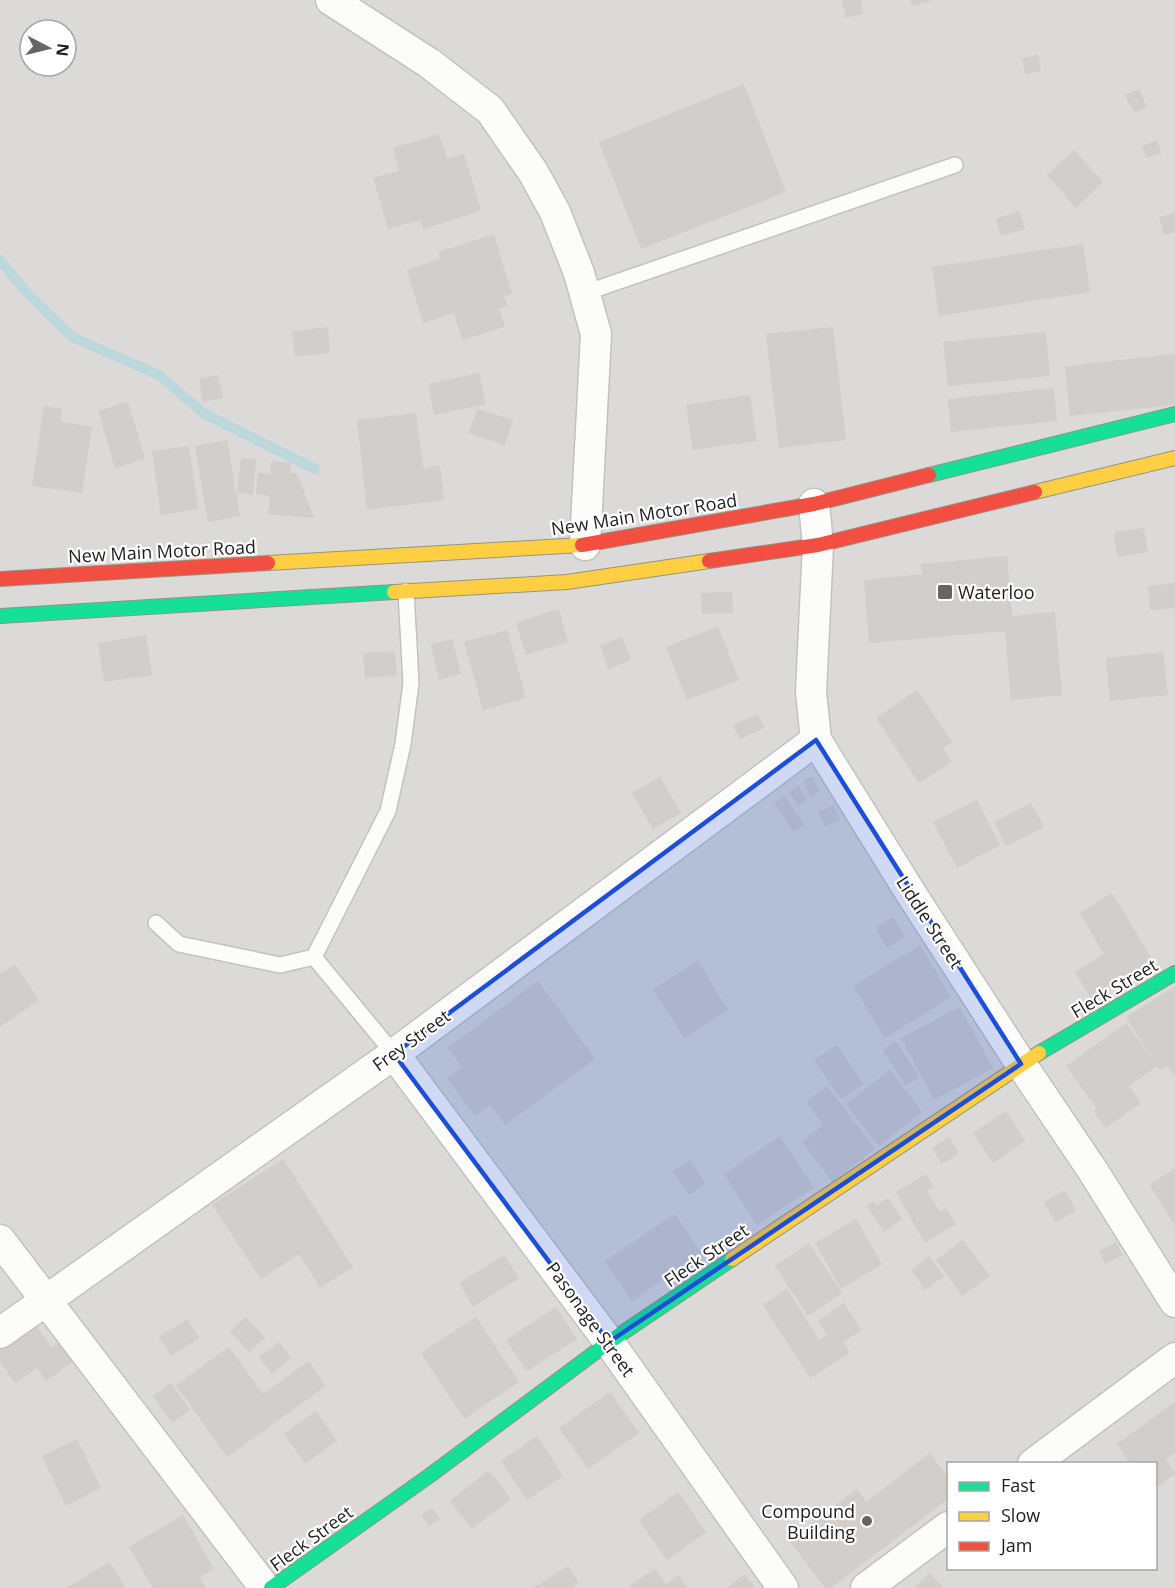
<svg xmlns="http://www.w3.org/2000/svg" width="1175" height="1588" viewBox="0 0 1175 1588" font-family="'Open Sans',sans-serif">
	<rect width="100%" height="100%" fill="#eceae7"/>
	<!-- residential -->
	<path fill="#dbdad8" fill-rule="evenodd" d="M 0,0 L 1175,0 L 1175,1588 L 0,1588 ZM 30,30 L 66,30 L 66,66 L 30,66 ZM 948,1464 L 1156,1464 L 1156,1568 L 948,1568 Z"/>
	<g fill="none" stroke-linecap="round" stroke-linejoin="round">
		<!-- stream -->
		<path stroke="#bdd8dc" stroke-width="10" d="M 0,260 L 26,292 L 72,337 L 159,375 L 203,413 L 315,469"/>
	</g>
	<!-- building -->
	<g fill="#d1cecc">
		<path d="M 842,0 L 861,0 L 863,14 L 846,18 Z"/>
		<path d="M 910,0 L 931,0 L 931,1 L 912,6 Z"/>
		<path d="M 1038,55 L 1041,71 L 1025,74 L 1022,58 Z"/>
		<path d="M 744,84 L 786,192 L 641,249 L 599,142 Z"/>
		<path d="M 1139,89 L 1147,107 L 1134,113 L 1125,95 Z"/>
		<path d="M 439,134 L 447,159 L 464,154 L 481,211 L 423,229 L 420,220 L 388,229 L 373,178 L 399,171 L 393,148 Z"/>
		<path d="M 1157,140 L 1161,153 L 1146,158 L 1142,146 Z"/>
		<path d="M 1074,150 L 1103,182 L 1076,208 L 1047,175 Z"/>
		<path d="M 1019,211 L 1025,229 L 1001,236 L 996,219 Z"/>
		<path d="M 1175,212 L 1175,232 L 1164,235 L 1159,217 Z"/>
		<path d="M 494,234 L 512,294 L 504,296 L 508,306 L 499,309 L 505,327 L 462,340 L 454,313 L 423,323 L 407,270 L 441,259 L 438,252 Z"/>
		<path d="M 1083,244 L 1090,292 L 939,316 L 932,267 Z"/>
		<path d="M 328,327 L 330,353 L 295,356 L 292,331 Z"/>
		<path d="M 833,327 L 846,440 L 779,448 L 766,334 Z"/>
		<path d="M 1046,332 L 1050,376 L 948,386 L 943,342 Z"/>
		<path d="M 1175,354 L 1175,405 L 1070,416 L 1065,366 Z"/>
		<path d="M 479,373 L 486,404 L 434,415 L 428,384 Z"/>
		<path d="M 218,375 L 223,398 L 203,402 L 199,379 Z"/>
		<path d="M 1054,388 L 1057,421 L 951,432 L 948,399 Z"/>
		<path d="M 750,395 L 757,441 L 693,450 L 686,405 Z"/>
		<path d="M 128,402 L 145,459 L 115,468 L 98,411 Z"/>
		<path d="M 44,406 L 62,409 L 61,422 L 92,427 L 82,493 L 32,486 Z"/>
		<path d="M 477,409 L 513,420 L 505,445 L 469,433 Z"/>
		<path d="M 416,413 L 423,468 L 440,466 L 444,500 L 367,510 L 357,420 Z"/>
		<path d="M 227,440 L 240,516 L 208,522 L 195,446 Z"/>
		<path d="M 189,446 L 198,509 L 161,515 L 152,451 Z"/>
		<path d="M 241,458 L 256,459 L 253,495 L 237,493 Z"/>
		<path d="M 271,461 L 291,463 L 290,473 L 297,473 L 314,518 L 268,514 L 270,496 L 256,494 L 258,473 L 270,474 Z"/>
		<path d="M 1144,528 L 1148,552 L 1117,557 L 1114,532 Z"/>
		<path d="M 1007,556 L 1012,616 L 1055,612 L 1062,695 L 1011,700 L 1005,631 L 869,643 L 864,580 L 922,574 L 921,564 Z"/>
		<path d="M 1175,583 L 1175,608 L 1150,610 L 1148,586 Z"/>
		<path d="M 732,592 L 733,613 L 702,614 L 701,593 Z"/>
		<path d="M 559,609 L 568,642 L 526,655 L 516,623 Z"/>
		<path d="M 718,626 L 739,680 L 687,700 L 666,647 Z"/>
		<path d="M 507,630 L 526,698 L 483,710 L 464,642 Z"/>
		<path d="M 146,635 L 152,675 L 104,682 L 98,643 Z"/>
		<path d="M 622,637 L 631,660 L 608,669 L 600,645 Z"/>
		<path d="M 452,639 L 461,674 L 439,680 L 431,644 Z"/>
		<path d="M 395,651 L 397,676 L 365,678 L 363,653 Z"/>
		<path d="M 1163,652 L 1168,695 L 1110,701 L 1106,658 Z"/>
		<path d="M 917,690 L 952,742 L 943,748 L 952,762 L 919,783 L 876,718 Z"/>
		<path d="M 758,714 L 764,728 L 740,739 L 733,725 Z"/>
		<path d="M 812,776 L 820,792 L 811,797 L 803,781 Z"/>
		<path d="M 660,777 L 681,813 L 653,829 L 632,793 Z"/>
		<path d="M 798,786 L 807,800 L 798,806 L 789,791 Z"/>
		<path d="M 785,796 L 804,825 L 794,832 L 774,803 Z"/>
		<path d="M 977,800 L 1000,845 L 957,868 L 933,822 Z"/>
		<path d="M 1031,803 L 1044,827 L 1006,846 L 994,822 Z"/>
		<path d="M 833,805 L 840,820 L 825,827 L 818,812 Z"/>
		<path d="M 1112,893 L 1154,962 L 1092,1000 L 1075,972 L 1104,954 L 1080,913 Z"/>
		<path d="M 893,917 L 905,937 L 887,948 L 875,928 Z"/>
		<path d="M 920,945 L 951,997 L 885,1038 L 853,986 Z"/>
		<path d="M 698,961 L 728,1010 L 684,1038 L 653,989 Z"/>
		<path d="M 15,964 L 39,1000 L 0,1027 L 0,974 Z"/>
		<path d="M 538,981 L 595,1059 L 505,1125 L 490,1105 L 475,1116 L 447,1078 L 462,1068 L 448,1048 Z"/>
		<path d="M 1175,986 L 1175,1077 L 1168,1066 L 1160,1071 L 1157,1066 L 1129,1086 L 1141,1103 L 1105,1128 L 1093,1111 L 1097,1109 L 1066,1066 L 1126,1023 L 1154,1062 L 1126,1017 Z"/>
		<path d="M 960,1007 L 993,1068 L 934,1100 L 901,1038 Z"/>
		<path d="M 896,1041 L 919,1077 L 906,1086 L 883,1050 Z"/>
		<path d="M 837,1045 L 863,1084 L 841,1099 L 814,1060 Z"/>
		<path d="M 890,1070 L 922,1112 L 879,1146 L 846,1104 Z"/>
		<path d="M 827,1086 L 875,1149 L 832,1182 L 802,1142 L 823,1125 L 806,1102 Z"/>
		<path d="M 1006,1111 L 1025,1141 L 993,1163 L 973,1133 Z"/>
		<path d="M 780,1136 L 814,1188 L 757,1225 L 724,1174 Z"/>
		<path d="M 949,1137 L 959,1154 L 941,1164 L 932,1148 Z"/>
		<path d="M 283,1159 L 353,1267 L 320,1288 L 299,1254 L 261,1279 L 212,1205 Z"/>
		<path d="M 690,1160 L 705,1183 L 689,1195 L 673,1172 Z"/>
		<path d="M 1175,1168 L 1175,1226 L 1150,1185 Z"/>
		<path d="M 926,1174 L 934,1187 L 927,1191 L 940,1212 L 946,1208 L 956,1224 L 925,1243 L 896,1192 Z"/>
		<path d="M 1065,1190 L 1076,1211 L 1055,1222 L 1044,1202 Z"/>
		<path d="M 888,1198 L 902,1219 L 884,1232 L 867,1206 L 874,1201 L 876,1205 Z"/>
		<path d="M 675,1214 L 702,1254 L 632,1301 L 605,1261 Z"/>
		<path d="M 856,1219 L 882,1264 L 841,1289 L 815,1243 Z"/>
		<path d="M 963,1240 L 990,1276 L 962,1296 L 936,1260 Z"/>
		<path d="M 1116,1242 L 1123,1255 L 1105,1264 L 1099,1251 Z"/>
		<path d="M 809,1243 L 842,1293 L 808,1316 L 775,1266 Z"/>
		<path d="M 504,1255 L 519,1278 L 473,1307 L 459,1283 Z"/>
		<path d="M 929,1256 L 944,1276 L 925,1290 L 911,1270 Z"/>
		<path d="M 787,1289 L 819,1340 L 827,1335 L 818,1321 L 844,1303 L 862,1330 L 843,1342 L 850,1353 L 810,1378 L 763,1305 Z"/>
		<path d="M 556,1307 L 577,1339 L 527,1371 L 506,1340 Z"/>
		<path d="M 246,1317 L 265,1338 L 249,1352 L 230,1331 Z"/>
		<path d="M 476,1317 L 519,1382 L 464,1419 L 421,1353 Z"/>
		<path d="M 187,1319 L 199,1338 L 171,1356 L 159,1337 Z"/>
		<path d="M 35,1325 L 52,1348 L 60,1342 L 74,1361 L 46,1381 L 37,1368 L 15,1383 L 0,1361 L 0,1349 Z"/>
		<path d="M 279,1342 L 291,1358 L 272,1374 L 259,1357 Z"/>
		<path d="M 229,1347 L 263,1394 L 309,1361 L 326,1386 L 227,1457 L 176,1385 Z"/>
		<path d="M 171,1383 L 190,1410 L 172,1423 L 153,1396 Z"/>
		<path d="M 610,1392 L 639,1433 L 588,1469 L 559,1428 Z"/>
		<path d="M 1175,1402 L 1175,1453 L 1166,1459 L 1175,1474 L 1156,1488 L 1156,1464 L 1130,1464 L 1117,1444 Z"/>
		<path d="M 316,1411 L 337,1441 L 305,1464 L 284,1434 Z"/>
		<path d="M 537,1436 L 563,1476 L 527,1500 L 501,1461 Z"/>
		<path d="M 77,1439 L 101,1488 L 66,1506 L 42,1456 Z"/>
		<path d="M 930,1453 L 948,1478 L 948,1499 L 831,1588 L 825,1588 L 789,1540 L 857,1489 L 866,1502 Z"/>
		<path d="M 489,1470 L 511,1499 L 472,1529 L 450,1501 Z"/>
		<path d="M 678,1492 L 706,1532 L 667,1560 L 639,1520 Z"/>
		<path d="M 432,1508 L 440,1519 L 429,1526 L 421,1515 Z"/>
		<path d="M 183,1515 L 214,1569 L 200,1577 L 206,1588 L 153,1588 L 129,1547 Z"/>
		<path d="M 110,1562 L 126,1588 L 66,1588 Z"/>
		<path d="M 568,1566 L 579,1583 L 572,1588 L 533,1588 Z"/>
		<path d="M 655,1569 L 666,1584 L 679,1575 L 688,1588 L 632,1588 L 630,1585 Z"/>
		<path d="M 930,1573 L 943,1588 L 913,1588 Z"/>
		<path d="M 745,1574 L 755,1588 L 726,1588 Z"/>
	</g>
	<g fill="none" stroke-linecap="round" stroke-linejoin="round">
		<!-- lane casing -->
		<g stroke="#c3c2c1" stroke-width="18">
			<g id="lane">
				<path d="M 585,293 L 955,165"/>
				<path d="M 156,923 L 179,944 L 280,965 L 314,957 L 388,811 L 403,744 L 411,683 L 406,591"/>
				<path d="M 314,957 L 394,1054"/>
			</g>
		</g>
		<!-- street casing -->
		<g stroke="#c3c2c1" stroke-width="33">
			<g id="street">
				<path d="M 331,0 L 429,63 L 490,110 L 533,172 L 555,212 L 579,273 L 596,334 L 585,545"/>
				<path d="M 814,504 L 818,545 L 811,692 L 816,740 L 910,892 L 1021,1064 L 1093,1171 L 1175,1302"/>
				<path d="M 394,1054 L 609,1342 L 783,1588"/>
				<path d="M 0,1240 L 265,1588"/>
				<path d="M 0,1333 L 394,1054 L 816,740"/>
				<path d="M 1033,1464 L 1175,1358"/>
				<path d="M 866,1588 L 948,1527"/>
			</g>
		</g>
		<!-- fast casing -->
		<g stroke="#959481" stroke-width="16">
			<g id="fast">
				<path d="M 929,475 L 1175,414"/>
				<path d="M 0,616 L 394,592"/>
				<path d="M 1039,1053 L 1175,973"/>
				<path d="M 271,1588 L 429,1476 L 609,1342 L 732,1259"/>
			</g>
		</g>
		<!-- slow casing -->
		<g stroke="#959481" stroke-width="16">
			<g id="slow">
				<path d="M 1035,492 L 1175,458"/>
				<path d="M 268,563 L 582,545"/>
				<path d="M 394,592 L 567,582 L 709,561"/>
				<path d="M 732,1259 L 1039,1053"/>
			</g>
		</g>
		<!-- jam casing -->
		<g stroke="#959481" stroke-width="16">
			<g id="jam">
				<path d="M 582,545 L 814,504 L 929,475"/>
				<path d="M 709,561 L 818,545 L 1035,492"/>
				<path d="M 0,579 L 268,563"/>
			</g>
		</g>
		<!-- lane -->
		<use href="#lane" stroke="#fcfcfb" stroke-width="15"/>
		<!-- street -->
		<use href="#street" stroke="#fcfcfb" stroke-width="30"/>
		<!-- fast -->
		<use href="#fast" stroke="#16e098" stroke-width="14"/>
		<!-- slow -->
		<use href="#slow" stroke="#ffcf43" stroke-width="14"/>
		<!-- jam -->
		<use href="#jam" stroke="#f24e42" stroke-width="14"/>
	</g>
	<!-- marked area -->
	<path fill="#1d4ed8" fill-opacity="0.2" stroke="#1d4ed8" stroke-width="4.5" stroke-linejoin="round" d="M 816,740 L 1021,1064 L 609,1342 L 394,1054 Z"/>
	<!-- markers -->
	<g fill="#666564" stroke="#fff" stroke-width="2">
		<rect x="937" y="584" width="16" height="16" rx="3"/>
		<circle cx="867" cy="1521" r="6"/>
	</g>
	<g text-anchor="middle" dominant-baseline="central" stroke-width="4.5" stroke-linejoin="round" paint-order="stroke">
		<!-- street labels -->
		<g font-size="18" fill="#1e1e1e" stroke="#fff">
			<text transform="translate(644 514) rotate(-9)">New Main Motor Road</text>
			<text transform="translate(162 551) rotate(-3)">New Main Motor Road</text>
			<text transform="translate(930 922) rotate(57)">Liddle Street</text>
			<text transform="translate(1114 988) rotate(-31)">Fleck Street</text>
			<text transform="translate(411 1040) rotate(-36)">Frey Street</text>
			<text transform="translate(706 1255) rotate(-34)">Fleck Street</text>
			<text transform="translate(591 1319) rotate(54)">Pasonage Street</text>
			<text transform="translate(311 1538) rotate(-36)">Fleck Street</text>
		</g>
		<!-- poi labels -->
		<g font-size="18" fill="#1e1e1e" stroke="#fff" text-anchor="start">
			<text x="958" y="592">Waterloo</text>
			<text x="855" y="1511" text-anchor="end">Compound<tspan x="855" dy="21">Building</tspan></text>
		</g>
	</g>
	<!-- legend -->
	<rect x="947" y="1462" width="210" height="108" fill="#ffffff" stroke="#a5a5a5" stroke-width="1.5"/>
	<rect x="959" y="1482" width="30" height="9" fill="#16e098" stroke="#a5a5a5" stroke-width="1.5"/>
	<text x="1001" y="1492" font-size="18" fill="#1e1e1e">Fast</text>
	<rect x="959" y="1512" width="30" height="9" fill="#ffcf43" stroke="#a5a5a5" stroke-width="1.5"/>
	<text x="1001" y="1522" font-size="18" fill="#1e1e1e">Slow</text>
	<rect x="959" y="1542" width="30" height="9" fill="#f24e42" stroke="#a5a5a5" stroke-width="1.5"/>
	<text x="1001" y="1552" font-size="18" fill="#1e1e1e">Jam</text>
	<!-- north arrow -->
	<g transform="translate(48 48) rotate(97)"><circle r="28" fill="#ffffff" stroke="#a5a5a5" stroke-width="1.5"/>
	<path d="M0-4.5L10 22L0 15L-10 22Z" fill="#666564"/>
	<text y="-9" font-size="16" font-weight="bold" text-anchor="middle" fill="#1e1e1e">N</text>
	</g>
</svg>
